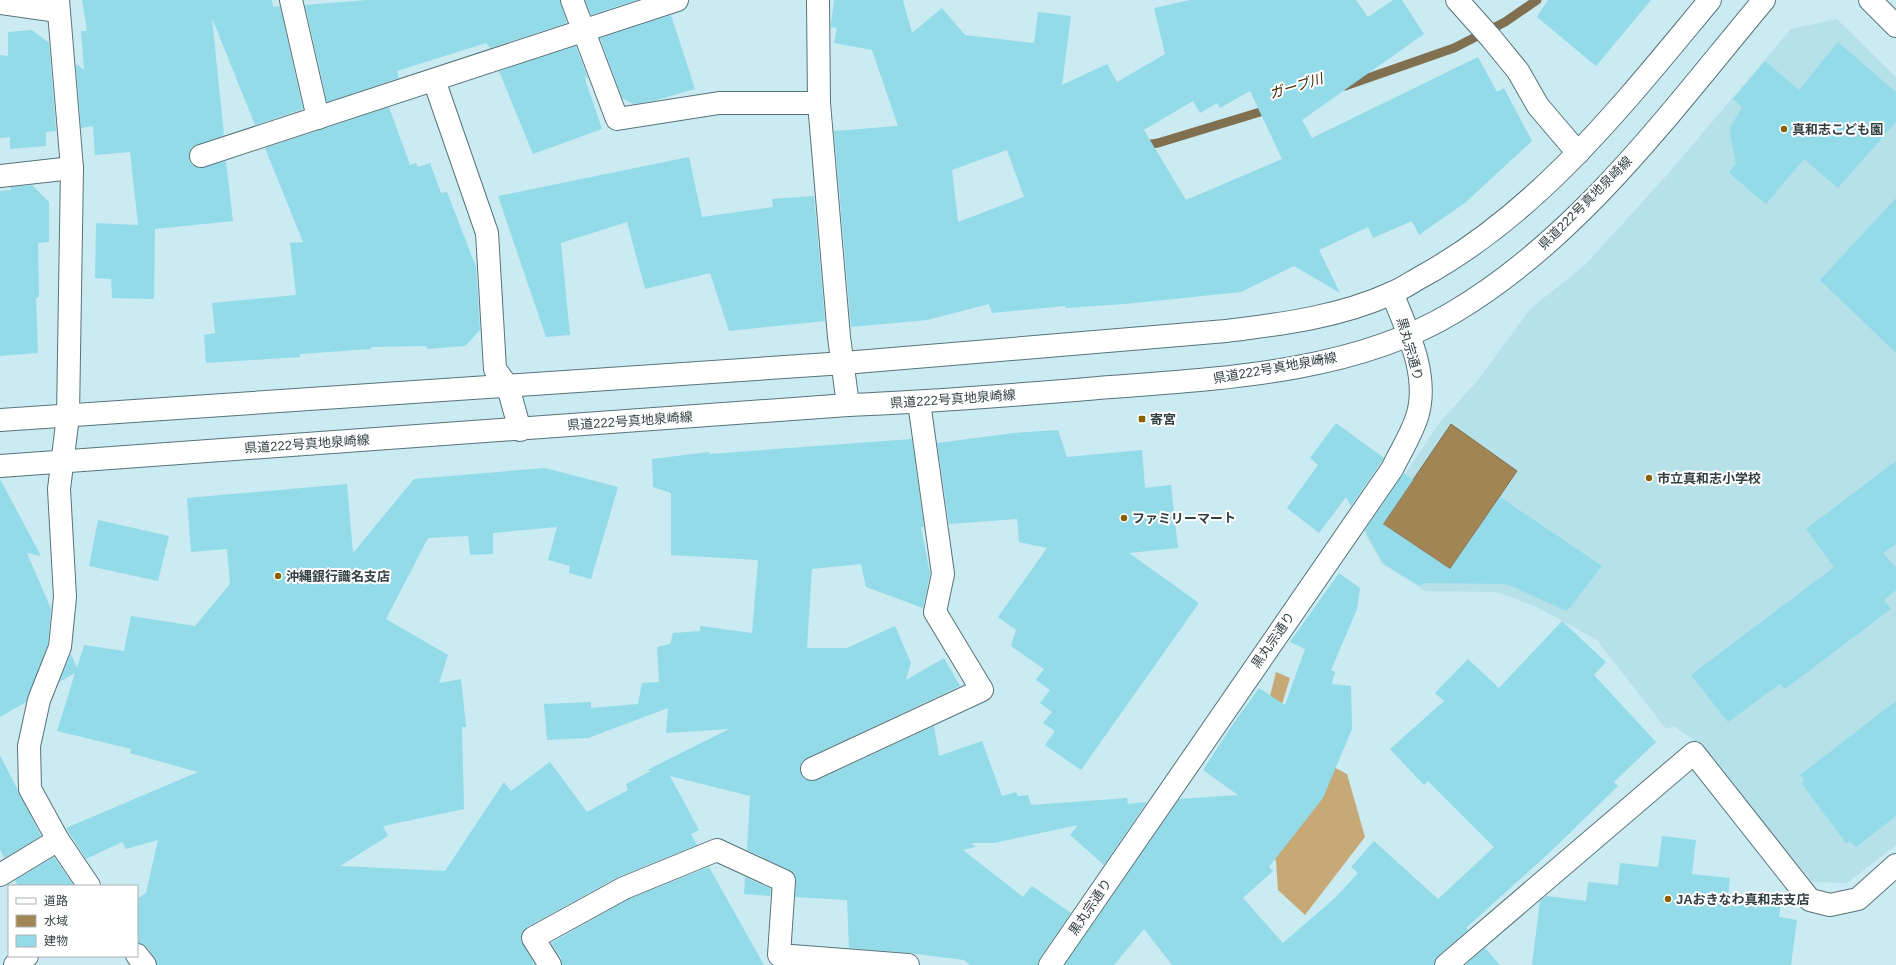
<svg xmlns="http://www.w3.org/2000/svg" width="1896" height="965" viewBox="0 0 1896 965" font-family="Helvetica,'Noto Sans JP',sans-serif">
	<rect width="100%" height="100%" fill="#c9ebf1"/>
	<!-- built -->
	<path fill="#b6e1e9" d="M 1837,19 L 1896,77 L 1896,845 L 1847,883 L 1813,882 L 1694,740 L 1674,726 L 1666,729 L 1597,640 L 1535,606 L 1496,592 L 1425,591 L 1382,564 L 1365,534 L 1440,422 L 1479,379 L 1530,309 L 1585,265 L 1667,175 L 1791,29 Z"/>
	<!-- forest -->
	<path fill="#c7a977" d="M 1276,672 L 1290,678 L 1280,711 L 1301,750 L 1347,774 L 1365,837 L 1305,915 L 1278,890 L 1276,861 L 1252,836 L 1251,774 Z"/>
	<!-- water -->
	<path fill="#a28554" stroke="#80704f" d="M 1451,424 L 1517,471 L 1450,569 L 1383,524 Z"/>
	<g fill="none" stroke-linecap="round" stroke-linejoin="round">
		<!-- stream -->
		<g stroke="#80704f" stroke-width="9">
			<path d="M 1345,86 L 1454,48 L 1505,22 L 1537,0"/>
			<path d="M 1140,146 L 1158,143 L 1270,109"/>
		</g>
	</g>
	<!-- building -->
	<g fill="#93dbe9" fill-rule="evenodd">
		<path d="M 82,0 L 272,0 L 273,7 L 280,6 L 303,109 L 255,125 L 212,18 L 224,135 L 192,147 L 189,153 L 189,160 L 193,166 L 199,168 L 226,161 L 233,221 L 155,229 L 154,299 L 112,298 L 111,279 L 95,278 L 96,223 L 138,225 L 130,152 L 95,155 L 93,126 L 81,128 L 76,64 L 84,70 L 81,31 L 87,31 Z"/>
		<path d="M 367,0 L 560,0 L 567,23 L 490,48 L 486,43 L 397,71 L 399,78 L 327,102 L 305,5 Z"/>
		<path d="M 585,0 L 637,0 L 591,15 Z"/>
		<path d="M 834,0 L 903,0 L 912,33 L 942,8 L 965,35 L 1034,43 L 1038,12 L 1071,16 L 1062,85 L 1107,64 L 1117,82 L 1165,54 L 1154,8 L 1190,0 L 1356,0 L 1368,17 L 1393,0 L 1402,0 L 1424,34 L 1302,120 L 1312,138 L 1478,57 L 1497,92 L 1504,88 L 1532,141 L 1466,202 L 1419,235 L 1412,221 L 1373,238 L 1368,227 L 1319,250 L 1340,293 L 1294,266 L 1241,292 L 1125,304 L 1066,308 L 1065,306 L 992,313 L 989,304 L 927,320 L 851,327 L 834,131 L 898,126 L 872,50 L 834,43 L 837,28 L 831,27 L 831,24 ZM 1250,91 L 1282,159 L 1186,200 L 1144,130 L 1193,101 L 1200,113 L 1217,103 L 1220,108 ZM 1007,150 L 1024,197 L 958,222 L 952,170 Z"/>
		<path d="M 1548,0 L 1651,0 L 1596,66 L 1537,17 Z"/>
		<path d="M 671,15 L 695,89 L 653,101 L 633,104 L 622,98 L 600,38 Z"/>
		<path d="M 32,30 L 49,43 L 56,131 L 46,132 L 46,146 L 10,149 L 10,137 L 0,138 L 0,55 L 8,56 L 8,32 Z"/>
		<path d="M 1838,42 L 1896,92 L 1896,122 L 1838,188 L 1804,159 L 1766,204 L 1729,173 L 1736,163 L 1730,134 L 1731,126 L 1742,107 L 1733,99 L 1765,61 L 1799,90 Z"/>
		<path d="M 576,46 L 588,79 L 584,76 L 602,129 L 533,154 L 499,71 Z"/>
		<path d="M 389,107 L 410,165 L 416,163 L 418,167 L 430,163 L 441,193 L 447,192 L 476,267 L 480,330 L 465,346 L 427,349 L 426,346 L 371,347 L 371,349 L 300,354 L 300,357 L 206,363 L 204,335 L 215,333 L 212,303 L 296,295 L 290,243 L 303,242 L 265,148 Z"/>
		<path d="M 689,157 L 702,217 L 773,207 L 772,199 L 814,196 L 825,321 L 729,331 L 710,273 L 645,289 L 627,222 L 561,243 L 570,335 L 546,337 L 498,196 Z"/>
		<path d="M 32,185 L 49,202 L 49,242 L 38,243 L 39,297 L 36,298 L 38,353 L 0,356 L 0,191 L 11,190 L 11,187 Z"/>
		<path d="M 1896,198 L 1896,353 L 1820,280 Z"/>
		<path d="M 1336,423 L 1384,458 L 1351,506 L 1346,497 L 1319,533 L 1287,508 L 1318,465 L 1310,458 Z"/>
		<path d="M 1058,430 L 1067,457 L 1142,450 L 1145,488 L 1171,485 L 1178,548 L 1129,553 L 1199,603 L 1081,770 L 1045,745 L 1055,731 L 1043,723 L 1052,712 L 1040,703 L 1050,690 L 1036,680 L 1044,669 L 1011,646 L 1016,630 L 998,617 L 1047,548 L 1019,542 L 1017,519 L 949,524 L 937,443 L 1014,433 Z"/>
		<path d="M 912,439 L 924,527 L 921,527 L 930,574 L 923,608 L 866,587 L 861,564 L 812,569 L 807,648 L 847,648 L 895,626 L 911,663 L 906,680 L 944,658 L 960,686 L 807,758 L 802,762 L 800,768 L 801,774 L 805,779 L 811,781 L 817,780 L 934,726 L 939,756 L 982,741 L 1002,796 L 1016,792 L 1018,796 L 1028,795 L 1031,805 L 1127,798 L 1128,804 L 1147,802 L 1104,865 L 1070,835 L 1078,825 L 994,843 L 971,843 L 976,847 L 963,850 L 1023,897 L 1032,886 L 1071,913 L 1040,958 L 1038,965 L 970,965 L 964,960 L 909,953 L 849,948 L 847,900 L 795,897 L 796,882 L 794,874 L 789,870 L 747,850 L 750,796 L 670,776 L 699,830 L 691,834 L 697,845 L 618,877 L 527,927 L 522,932 L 521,939 L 535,965 L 157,965 L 155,958 L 147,947 L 137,943 L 137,899 L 146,893 L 158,840 L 126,849 L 122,842 L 86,859 L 66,828 L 198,772 L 130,753 L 131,749 L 57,731 L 75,673 L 59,682 L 71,654 L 77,668 L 84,645 L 124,651 L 131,616 L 195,626 L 230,584 L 227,549 L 191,552 L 187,498 L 347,484 L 353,553 L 414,479 L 545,468 L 618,487 L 591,579 L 569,573 L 570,566 L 548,560 L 557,527 L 493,533 L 493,554 L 470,555 L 468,536 L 428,538 L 386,619 L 448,655 L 439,683 L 461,679 L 466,727 L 462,727 L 464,809 L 383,826 L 388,836 L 340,866 L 445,871 L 504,782 L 511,791 L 550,762 L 587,812 L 628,790 L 626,784 L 651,771 L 647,770 L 729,729 L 666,733 L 668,708 L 588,738 L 547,740 L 544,704 L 591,702 L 591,708 L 638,704 L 642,683 L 659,682 L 657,647 L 670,644 L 673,633 L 700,631 L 700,626 L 752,633 L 758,560 L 671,555 L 671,493 L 653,487 L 652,459 L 709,452 L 709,454 Z"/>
		<path d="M 1896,461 L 1896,544 L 1883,553 L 1896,568 L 1896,590 L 1884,600 L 1891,609 L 1785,689 L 1780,684 L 1728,722 L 1691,675 L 1834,567 L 1806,529 Z"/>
		<path d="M 1404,473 L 1413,480 L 1383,524 L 1450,569 L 1500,497 L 1602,566 L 1567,611 L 1506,584 L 1425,583 L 1420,586 L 1383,563 L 1365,530 Z"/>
		<path d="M 0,479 L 41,556 L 27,553 L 51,609 L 48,644 L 26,702 L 0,717 Z"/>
		<path d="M 98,520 L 169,536 L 158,581 L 89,566 Z"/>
		<path d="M 1339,573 L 1360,588 L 1357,609 L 1331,670 L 1335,672 L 1332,684 L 1351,686 L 1352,729 L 1323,798 L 1269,867 L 1273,871 L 1243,898 L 1283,943 L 1336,897 L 1358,873 L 1351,867 L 1374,841 L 1438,899 L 1494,847 L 1428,781 L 1424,785 L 1390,749 L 1444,701 L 1435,693 L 1468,659 L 1499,688 L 1562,621 L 1606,662 L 1594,675 L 1656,742 L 1614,782 L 1618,786 L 1548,854 L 1466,928 L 1468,930 L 1438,956 L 1434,965 L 1172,965 L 1144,929 L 1114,965 L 1065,965 L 1179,799 L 1238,795 L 1203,770 L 1233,724 L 1259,688 L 1285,705 L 1305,649 L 1290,642 Z"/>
		<path d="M 1896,701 L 1896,816 L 1856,847 L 1850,841 L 1846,843 L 1802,784 L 1804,779 L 1800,775 Z"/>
		<path d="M 0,755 L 41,836 L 4,858 L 0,849 Z"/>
		<path d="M 1662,836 L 1696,840 L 1692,874 L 1730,878 L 1728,896 L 1781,903 L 1779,917 L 1797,920 L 1791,965 L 1532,965 L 1540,901 L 1546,896 L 1586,901 L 1588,882 L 1618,885 L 1620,863 L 1658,867 Z"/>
		<path d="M 54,857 L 74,886 L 18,886 L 15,880 Z"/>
		<path d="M 709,867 L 764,965 L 562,965 L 561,958 L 551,943 L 629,899 Z"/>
		<path d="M 745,877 L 771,889 L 770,896 L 744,894 Z"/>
		<path d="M 1485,948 L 1500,965 L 1465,965 Z"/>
	</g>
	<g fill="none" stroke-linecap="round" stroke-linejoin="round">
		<!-- street casing -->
		<g stroke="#56747a" stroke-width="24">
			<g id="street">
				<path d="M 58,0 L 72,168 L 68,416 L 59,489 L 65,597 L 60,647 L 39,700 L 29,746 L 30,789 L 58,840 L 89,886"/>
				<path d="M 291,0 L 318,118"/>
				<path d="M 572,0 L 617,119 L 719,103 L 819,103"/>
				<path d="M 818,0 L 819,103 L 839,337 L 848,405"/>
				<path d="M 1457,0 L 1491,38 L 1518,71 L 1538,106 L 1578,153"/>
				<path d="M 0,3 L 58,11"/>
				<path d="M 434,80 L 487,233 L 495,369 L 508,387 L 520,430"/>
				<path d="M 201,156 L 677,0"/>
				<path d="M 0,176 L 72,168"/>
				<path d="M 812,769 L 982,690 L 935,612 L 943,574 L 919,402"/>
				<path d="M 0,875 L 58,840"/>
				<path d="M 137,955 L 145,965"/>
				<path d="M 15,965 L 27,956"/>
				<path d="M 550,965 L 533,938 L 624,888 L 717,850 L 784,881 L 779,955 L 908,965"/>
				<path d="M 1446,965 L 1694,753 L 1810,900 L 1830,905 L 1858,899 L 1896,865"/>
			</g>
		</g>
		<!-- secondary casing -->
		<g stroke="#56747a" stroke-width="24">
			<g id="secondary">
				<path d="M 1870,0 L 1896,26"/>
				<path d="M 0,420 L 844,363 L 1226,331 C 1282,324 1340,317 1392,293 C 1402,289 1412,282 1421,277 C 1540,212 1625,102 1710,0"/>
				<path d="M 0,466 L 848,405 C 931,402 1014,395 1098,388 C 1214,379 1352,374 1454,312 C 1580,237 1671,111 1764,0"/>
				<path d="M 1050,965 L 1392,469 C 1401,451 1411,435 1417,417 C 1430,376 1407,330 1392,293"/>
			</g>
		</g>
		<!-- street -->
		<use href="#street" stroke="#fff" stroke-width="22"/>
		<!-- secondary -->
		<use href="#secondary" stroke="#fff" stroke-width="22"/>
	</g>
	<!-- markers -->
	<g fill="#896100" stroke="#fff" stroke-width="1.5">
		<circle cx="1784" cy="129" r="4"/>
		<rect x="1138" y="415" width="8" height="8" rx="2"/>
		<circle cx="1649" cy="478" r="4"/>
		<circle cx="1124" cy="518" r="4"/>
		<circle cx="278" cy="576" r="4"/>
		<circle cx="1668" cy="899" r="4"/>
	</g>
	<g text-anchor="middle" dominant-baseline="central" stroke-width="4" stroke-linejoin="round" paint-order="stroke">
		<!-- poi labels -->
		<g font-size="13" font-weight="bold" fill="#324042" stroke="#fff" text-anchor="start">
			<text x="1792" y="129">真和志こども園</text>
			<text x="1150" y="419">寄宮</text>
			<text x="1657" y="478">市立真和志小学校</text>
			<text x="1132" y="518">ファミリーマート</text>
			<text x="286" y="576">沖縄銀行識名支店</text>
			<text x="1676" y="899">JAおきなわ真和志支店</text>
		</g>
		<!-- street labels -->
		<g font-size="13" fill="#324042" stroke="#fff">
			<text transform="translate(1585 203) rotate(-45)">県道222号真地泉崎線</text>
			<text transform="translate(1410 349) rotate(74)">黒丸宗通り</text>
			<text transform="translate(1275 368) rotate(-10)">県道222号真地泉崎線</text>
			<text transform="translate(953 399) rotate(-4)">県道222号真地泉崎線</text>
			<text transform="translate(630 421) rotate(-4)">県道222号真地泉崎線</text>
			<text transform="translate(307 444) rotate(-4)">県道222号真地泉崎線</text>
			<text transform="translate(1273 640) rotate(-55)">黒丸宗通り</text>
			<text transform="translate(1090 907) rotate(-56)">黒丸宗通り</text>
		</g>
		<!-- water labels -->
		<g font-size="14" font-style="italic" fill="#3b2700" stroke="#fff">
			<text transform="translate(1296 86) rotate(-17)">ガーブ川</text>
		</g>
	</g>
	<!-- legend -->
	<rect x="8" y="885" width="130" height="72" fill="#ffffff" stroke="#adb3b3"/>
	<rect x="16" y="898" width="20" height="6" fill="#ffffff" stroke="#adb3b3"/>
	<text x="44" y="905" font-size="12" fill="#324042">道路</text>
	<rect x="16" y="915" width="20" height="12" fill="#a28554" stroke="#adb3b3"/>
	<text x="44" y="925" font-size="12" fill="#324042">水域</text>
	<rect x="16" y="935" width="20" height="12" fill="#93dbe9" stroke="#adb3b3"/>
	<text x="44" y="945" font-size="12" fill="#324042">建物</text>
</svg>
